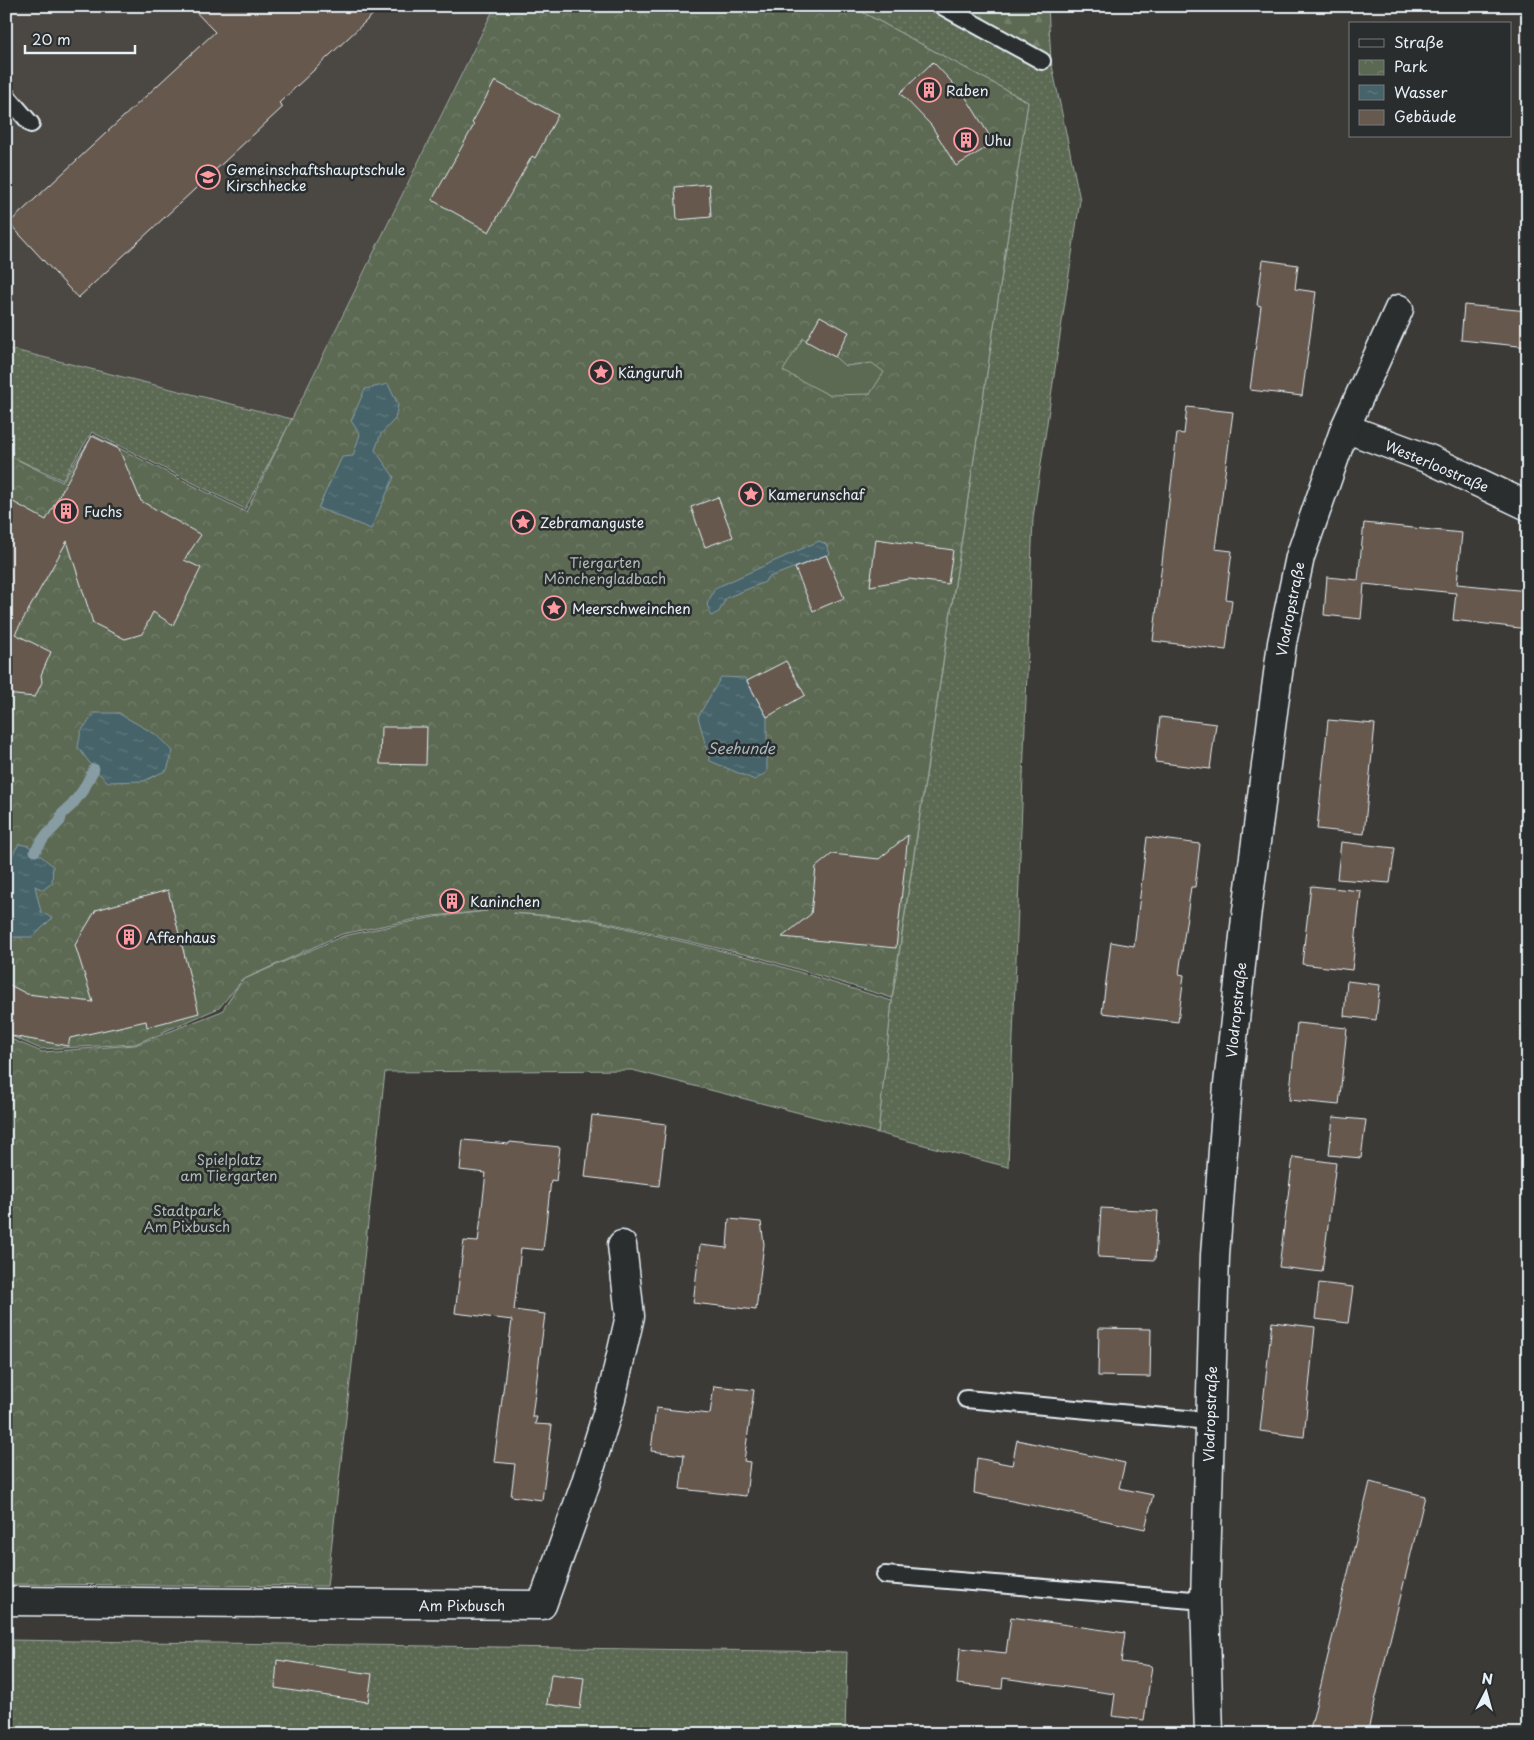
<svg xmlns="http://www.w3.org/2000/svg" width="1534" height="1740" viewBox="0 0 1534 1740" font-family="'Playpen Sans',sans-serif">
	<defs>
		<pattern id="grass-dots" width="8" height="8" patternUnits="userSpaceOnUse" patternTransform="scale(1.25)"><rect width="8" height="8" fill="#5b6952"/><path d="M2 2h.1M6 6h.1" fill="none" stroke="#737f6c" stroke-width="1.8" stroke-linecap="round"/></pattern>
		<pattern id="forest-firs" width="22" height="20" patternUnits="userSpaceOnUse" patternTransform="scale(1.25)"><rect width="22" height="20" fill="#5b6952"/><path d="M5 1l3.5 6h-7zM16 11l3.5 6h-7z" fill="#737f6c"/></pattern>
		<pattern id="park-crowns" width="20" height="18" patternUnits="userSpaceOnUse" patternTransform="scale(1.25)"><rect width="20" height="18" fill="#5b6952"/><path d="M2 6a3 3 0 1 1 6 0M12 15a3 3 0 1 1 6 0" fill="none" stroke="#737f6c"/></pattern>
		<pattern id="water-ripples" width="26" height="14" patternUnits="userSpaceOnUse" patternTransform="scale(1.25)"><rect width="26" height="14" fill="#46636a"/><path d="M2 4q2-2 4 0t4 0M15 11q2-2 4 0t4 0" fill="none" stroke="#617a80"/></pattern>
	</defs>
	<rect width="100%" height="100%" fill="#3c3a37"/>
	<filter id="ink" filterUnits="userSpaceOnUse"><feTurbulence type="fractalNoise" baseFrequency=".02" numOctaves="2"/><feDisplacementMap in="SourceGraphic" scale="10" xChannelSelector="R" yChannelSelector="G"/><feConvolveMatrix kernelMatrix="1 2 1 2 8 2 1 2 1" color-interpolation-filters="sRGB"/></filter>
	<g filter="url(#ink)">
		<!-- built -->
		<path fill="#4c4642" d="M 6,6 L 494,6 L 292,419 L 6,348 Z"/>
		<!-- grass -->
		<g fill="url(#grass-dots)" stroke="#a2ada5">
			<path d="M 851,6 L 954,6 L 1051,61 L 1080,200 L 1033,518 L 1008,1167 L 878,1133 L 892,1001 L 1028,102 Z"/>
			<path d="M 6,348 L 292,419 L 245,509 L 92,432 L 62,480 L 6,454 Z"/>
			<path d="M 6,1640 L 847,1652 L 845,1734 L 6,1734 Z"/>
		</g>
		<!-- forest -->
		<path fill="url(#forest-firs)" stroke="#a2ada5" d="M 954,6 L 1048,6 L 1051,61 Z"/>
		<!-- park -->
		<path fill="url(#park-crowns)" stroke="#a2ada5" fill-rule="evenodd" d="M 495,6 L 851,6 L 1028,102 L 892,998 L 761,958 L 592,919 L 513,913 L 591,920 L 760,960 L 892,1001 L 878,1133 L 632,1070 L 385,1072 L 327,1586 L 6,1584 L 6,1037 L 42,1052 L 135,1045 L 222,1011 L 240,983 L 219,1008 L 135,1044 L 41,1049 L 6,1034 L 6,454 L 62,482 L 93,435 L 246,512 ZM 487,911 L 434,917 L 343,936 L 240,981 L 342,934 L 432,916 Z"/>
		<!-- pitch -->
		<path fill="#5b6952" stroke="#a2ada5" d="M 803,338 L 835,357 L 845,366 L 872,363 L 884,372 L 870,394 L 829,395 L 783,371 Z"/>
		<!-- water -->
		<g fill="url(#water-ripples)" stroke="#879ca3">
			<path d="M 388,384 L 398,405 L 395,419 L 381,434 L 375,450 L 394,477 L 371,529 L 318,508 L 342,457 L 353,456 L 360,434 L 351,421 L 365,389 Z"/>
			<path d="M 819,541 L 826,544 L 830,554 L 767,578 L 765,582 L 726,598 L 719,612 L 711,616 L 707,604 L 715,588 Z"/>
			<path d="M 721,677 L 745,678 L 767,717 L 767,772 L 755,780 L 710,761 L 698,717 Z"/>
			<path d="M 95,713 L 118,713 L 155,734 L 173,751 L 167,770 L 144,781 L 108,782 L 94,769 L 78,747 L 81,731 Z"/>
			<path d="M 19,844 L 29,846 L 53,866 L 52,883 L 43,890 L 35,886 L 41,912 L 52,918 L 33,937 L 11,937 L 6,935 L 6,891 L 11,883 C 8,866 9,859 19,844 Z"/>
		</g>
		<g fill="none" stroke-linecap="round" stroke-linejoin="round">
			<!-- stream -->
			<path stroke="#879ca3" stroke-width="11" d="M 35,851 L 44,838 L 60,821 L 62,814 L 72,805 L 83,790 L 94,769"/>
		</g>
		<!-- building -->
		<g fill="#66594d" stroke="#e8f1f8">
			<path d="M 190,6 L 382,6 L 279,103 L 283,107 L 78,298 L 9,223 L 215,32 Z"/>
			<path d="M 933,62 L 965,96 L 994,143 L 956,166 L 931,125 L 900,93 Z"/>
			<path d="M 495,81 L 558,115 L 535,158 L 532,156 L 489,232 L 432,200 L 474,125 L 472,123 Z"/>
			<path d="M 709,184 L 711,217 L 677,220 L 675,187 Z"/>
			<path d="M 1263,260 L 1298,265 L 1295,289 L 1316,292 L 1302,396 L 1250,390 L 1261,306 L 1257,305 Z"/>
			<path d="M 1464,305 L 1528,311 L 1528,347 L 1461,340 Z"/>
			<path d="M 820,316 L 849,332 L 835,357 L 806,341 Z"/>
			<path d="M 1187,407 L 1233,412 L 1215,549 L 1232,551 L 1226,599 L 1232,600 L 1226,650 L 1153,641 L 1177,433 L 1184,434 Z"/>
			<path d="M 92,436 L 119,449 L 141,501 L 201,535 L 184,560 L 201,568 L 173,625 L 153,612 L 142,634 L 125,639 L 93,623 L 67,541 L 15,634 L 51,652 L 41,675 L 42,682 L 35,697 L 6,694 L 6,498 L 46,520 Z"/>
			<path d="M 718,497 L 733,537 L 705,547 L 691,507 Z"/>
			<path d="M 1364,523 L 1462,533 L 1457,584 L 1528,591 L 1528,629 L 1453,620 L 1456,593 L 1364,584 L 1361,619 L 1324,615 L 1327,577 L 1358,580 Z"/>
			<path d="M 876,539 L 953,550 L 948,584 L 909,579 L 870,586 Z"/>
			<path d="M 826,555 L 844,598 L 813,611 L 795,568 Z"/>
			<path d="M 786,661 L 805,695 L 767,717 L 747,681 Z"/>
			<path d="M 1160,717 L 1216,724 L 1210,769 L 1155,762 Z"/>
			<path d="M 1328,720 L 1375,724 L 1364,834 L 1317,829 Z"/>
			<path d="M 381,727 L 427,727 L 426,765 L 380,764 Z"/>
			<path d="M 908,835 L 896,948 L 782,937 L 811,914 L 816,867 L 832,854 L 879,859 Z"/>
			<path d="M 1147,837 L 1200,844 L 1195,887 L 1191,887 L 1179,974 L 1184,975 L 1178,1022 L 1102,1013 L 1111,942 L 1134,946 Z"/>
			<path d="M 1341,842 L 1395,848 L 1390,883 L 1337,879 Z"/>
			<path d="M 1311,886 L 1361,891 L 1352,970 L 1302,964 Z"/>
			<path d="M 168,890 L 199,1013 L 147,1027 L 146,1021 L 70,1038 L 68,1046 L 6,1035 L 6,983 L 27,994 L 93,1002 L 75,945 L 96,910 Z"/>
			<path d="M 1347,981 L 1380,985 L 1376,1020 L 1344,1016 Z"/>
			<path d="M 1297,1023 L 1347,1028 L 1339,1105 L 1289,1100 Z"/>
			<path d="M 592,1115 L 666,1124 L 659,1186 L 585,1177 Z"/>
			<path d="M 1333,1117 L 1366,1120 L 1361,1158 L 1329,1155 Z"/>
			<path d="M 463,1140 L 509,1144 L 510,1142 L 560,1147 L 556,1181 L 551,1180 L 543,1250 L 521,1248 L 514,1310 L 545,1314 L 532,1417 L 537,1417 L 535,1424 L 552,1425 L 542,1500 L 511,1496 L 515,1464 L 494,1462 L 512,1320 L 455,1313 L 464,1241 L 478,1242 L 486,1173 L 460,1170 Z"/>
			<path d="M 1293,1157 L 1336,1163 L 1322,1272 L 1279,1267 Z"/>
			<path d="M 1101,1208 L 1158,1211 L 1155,1260 L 1098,1257 Z"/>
			<path d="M 729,1219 L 761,1222 L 764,1244 L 756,1310 L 693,1303 L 700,1245 L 727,1248 Z"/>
			<path d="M 1319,1283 L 1353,1287 L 1348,1323 L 1315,1319 Z"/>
			<path d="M 1272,1322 L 1315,1327 L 1304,1437 L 1260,1431 Z"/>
			<path d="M 1099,1328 L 1151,1329 L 1150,1377 L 1098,1376 Z"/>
			<path d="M 714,1386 L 754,1390 L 744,1461 L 750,1462 L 746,1496 L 680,1489 L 684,1455 L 651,1451 L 656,1408 L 710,1414 Z"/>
			<path d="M 1017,1440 L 1125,1463 L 1119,1488 L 1153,1495 L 1145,1529 L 974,1493 L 977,1458 L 1012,1465 Z"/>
			<path d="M 1370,1482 L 1425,1496 L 1398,1607 L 1367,1734 L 1309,1734 Z"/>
			<path d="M 1011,1617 L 1125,1633 L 1121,1662 L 1152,1666 L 1144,1720 L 1112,1716 L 1115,1694 L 1003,1678 L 1002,1689 L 957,1684 L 960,1648 L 1006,1653 Z"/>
			<path d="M 277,1660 L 372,1674 L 368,1702 L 275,1688 Z"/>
			<path d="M 551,1674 L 584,1678 L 580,1709 L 547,1704 Z"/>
		</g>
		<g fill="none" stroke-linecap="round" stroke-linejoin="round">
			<!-- service casing -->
			<g stroke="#e8f1f8" stroke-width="20">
				<g id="service">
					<path d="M 942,6 L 1042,61"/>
					<path d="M 6,95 L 31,124"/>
					<path d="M 966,1399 L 1209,1421"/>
					<path d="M 885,1575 L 1205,1601"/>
				</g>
			</g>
			<!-- minor casing -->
			<g stroke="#e8f1f8" stroke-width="31">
				<g id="minor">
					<path d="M 1345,428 L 1429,459 L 1528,506"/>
					<path d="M 6,1601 L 542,1605 L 585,1485 L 609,1407 L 630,1316 L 622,1245"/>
					<path d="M 1209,1734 L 1205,1601 L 1215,1255 L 1228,1085 L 1246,918 L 1282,643 L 1300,557 L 1345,428 L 1399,309"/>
				</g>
			</g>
			<!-- service -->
			<use href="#service" stroke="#2a2d2e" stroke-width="16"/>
			<!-- minor -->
			<use href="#minor" stroke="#2a2d2e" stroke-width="28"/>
		</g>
	</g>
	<!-- icons -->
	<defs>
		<g id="building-ring" transform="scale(1.25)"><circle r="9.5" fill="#2a2d2e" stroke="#ff9aa2" stroke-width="1.5"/><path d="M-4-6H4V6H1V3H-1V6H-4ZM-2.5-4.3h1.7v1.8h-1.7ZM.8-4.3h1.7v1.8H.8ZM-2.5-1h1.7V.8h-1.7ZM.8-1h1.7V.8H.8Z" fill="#ff9aa2"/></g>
		<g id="school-ring" transform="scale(1.25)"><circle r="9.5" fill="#2a2d2e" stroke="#ff9aa2" stroke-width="1.5"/><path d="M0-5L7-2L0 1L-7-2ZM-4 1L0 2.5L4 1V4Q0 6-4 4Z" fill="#ff9aa2"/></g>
		<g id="sight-ring" transform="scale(1.25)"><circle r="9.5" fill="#2a2d2e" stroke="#ff9aa2" stroke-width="1.5"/><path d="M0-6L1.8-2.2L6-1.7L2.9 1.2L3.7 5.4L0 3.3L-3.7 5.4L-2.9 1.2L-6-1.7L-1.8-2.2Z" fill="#ff9aa2"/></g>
	</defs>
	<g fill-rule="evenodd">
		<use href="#building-ring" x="929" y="90"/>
		<use href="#building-ring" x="966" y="140"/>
		<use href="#school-ring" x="208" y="177"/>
		<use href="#sight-ring" x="601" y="372"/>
		<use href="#sight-ring" x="751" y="494"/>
		<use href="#building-ring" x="66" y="511"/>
		<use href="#sight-ring" x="523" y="522"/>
		<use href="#sight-ring" x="554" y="608"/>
		<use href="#building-ring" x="452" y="901"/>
		<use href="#building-ring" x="129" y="937"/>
	</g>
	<g text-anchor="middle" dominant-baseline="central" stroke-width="5" stroke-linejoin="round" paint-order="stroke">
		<!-- poi labels -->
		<g font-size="14" fill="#e8f1f8" stroke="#2a2d2e" text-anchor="start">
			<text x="946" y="90">Raben</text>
			<text x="984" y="140">Uhu</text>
			<text x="226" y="169">Gemeinschaftshauptschule<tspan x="226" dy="16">Kirschhecke</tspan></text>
			<text x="618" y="372">Känguruh</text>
			<text x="768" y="494">Kamerunschaf</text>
			<text x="84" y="511">Fuchs</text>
			<text x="540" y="522">Zebramanguste</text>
			<text x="572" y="608">Meerschweinchen</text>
			<text x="470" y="901">Kaninchen</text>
			<text x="146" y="937">Affenhaus</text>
		</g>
		<!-- street labels -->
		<g font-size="14" fill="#e8f1f8" stroke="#2a2d2e">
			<text transform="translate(1437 466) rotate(23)">Westerloostraße</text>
			<text transform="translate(1290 609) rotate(-79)">Vlodropstraße</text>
			<text transform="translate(1236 1010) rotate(-84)">Vlodropstraße</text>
			<text transform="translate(1210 1414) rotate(-88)">Vlodropstraße</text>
			<text x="462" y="1605">Am Pixbusch</text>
		</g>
		<!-- park labels -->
		<g font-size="14" fill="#b0bbb6" stroke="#2a2d2e">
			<text x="605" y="562">Tiergarten<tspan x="605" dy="16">Mönchengladbach</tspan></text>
			<text x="229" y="1159">Spielplatz<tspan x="229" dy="16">am Tiergarten</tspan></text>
			<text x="187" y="1210">Stadtpark<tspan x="187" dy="16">Am Pixbusch</tspan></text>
		</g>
		<!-- water labels -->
		<g font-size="15" font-style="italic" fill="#a7b8bf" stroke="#2a2d2e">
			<text x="741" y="747">Seehunde</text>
		</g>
	</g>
	<!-- margin -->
	<rect width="1534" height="1740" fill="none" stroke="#2a2d2e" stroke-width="25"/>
	<rect x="12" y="12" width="1509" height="1715" fill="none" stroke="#e8f1f8" stroke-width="2" filter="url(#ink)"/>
	<!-- legend -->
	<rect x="1349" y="22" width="162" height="115" fill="#2a2d2e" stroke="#767b7f"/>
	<rect x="1359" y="39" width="25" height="8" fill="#2a2d2e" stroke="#767b7f"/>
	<text x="1394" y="48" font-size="15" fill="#e8f1f8">Straße</text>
	<rect x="1359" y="60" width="25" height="15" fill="url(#park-crowns)" stroke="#767b7f"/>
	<text x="1394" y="72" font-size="15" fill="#e8f1f8">Park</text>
	<rect x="1359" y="85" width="25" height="15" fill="url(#water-ripples)" stroke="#767b7f"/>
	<text x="1394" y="98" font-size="15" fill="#e8f1f8">Wasser</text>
	<rect x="1359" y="110" width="25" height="15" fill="#66594d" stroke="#767b7f"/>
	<text x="1394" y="122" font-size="15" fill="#e8f1f8">Gebäude</text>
	<!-- north arrow -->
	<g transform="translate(1486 1692) rotate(6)" stroke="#2a2d2e" stroke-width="4" paint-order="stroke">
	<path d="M0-4L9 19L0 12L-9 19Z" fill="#e8f1f8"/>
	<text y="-8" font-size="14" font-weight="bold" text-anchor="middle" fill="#e8f1f8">N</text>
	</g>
	<!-- scale -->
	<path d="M25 45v8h110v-8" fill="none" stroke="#e8f1f8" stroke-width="2.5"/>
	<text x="32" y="45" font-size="15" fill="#e8f1f8" stroke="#2a2d2e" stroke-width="4" paint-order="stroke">20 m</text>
</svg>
